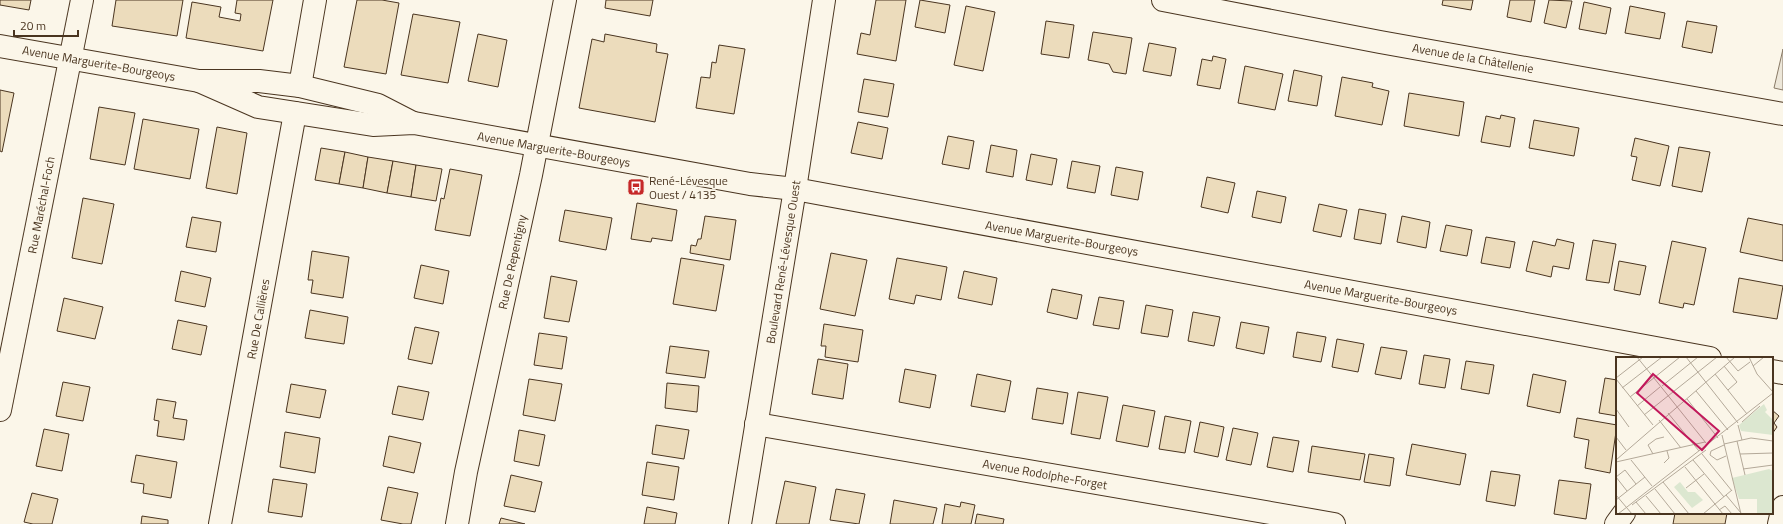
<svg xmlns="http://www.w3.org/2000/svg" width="1783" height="524" viewBox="0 0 1783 524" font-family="'Titillium Web',sans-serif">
	<rect width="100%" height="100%" fill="#fbf6e9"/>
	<!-- parking -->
	<path fill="#ede7d9" stroke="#887966" d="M 1783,49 L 1783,90 L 1774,88 Z"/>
	<!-- building -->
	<g fill="#ecdcbc" stroke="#4a3520">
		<path d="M 0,0 L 31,0 L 29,10 L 0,5 Z"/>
		<path d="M 116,0 L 183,0 L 177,36 L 112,26 Z"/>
		<path d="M 237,0 L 273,0 L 263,51 L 186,38 L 192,2 L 221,7 L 219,17 L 240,21 L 241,14 L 235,13 Z"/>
		<path d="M 357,0 L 382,0 L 399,3 L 386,74 L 344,67 Z"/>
		<path d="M 606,0 L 653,0 L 650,16 L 605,8 Z"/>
		<path d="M 876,0 L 906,0 L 896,61 L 857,54 L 861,33 L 870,35 Z"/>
		<path d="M 920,0 L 950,5 L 945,33 L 915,27 Z"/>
		<path d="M 1443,0 L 1473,0 L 1471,10 L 1442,5 Z"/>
		<path d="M 1510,0 L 1535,0 L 1531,22 L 1507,17 Z"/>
		<path d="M 1549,0 L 1572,1 L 1566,28 L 1544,23 Z"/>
		<path d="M 1584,2 L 1611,8 L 1606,34 L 1579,29 Z"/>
		<path d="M 966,6 L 995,12 L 983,71 L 954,65 Z"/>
		<path d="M 1630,6 L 1665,13 L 1660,39 L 1625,33 Z"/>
		<path d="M 413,14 L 460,22 L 448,83 L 401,75 Z"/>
		<path d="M 1046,21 L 1074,25 L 1069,58 L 1041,54 Z"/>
		<path d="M 1687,21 L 1717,26 L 1712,53 L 1682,47 Z"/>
		<path d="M 1093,32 L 1132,38 L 1126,74 L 1113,72 L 1109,64 L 1088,60 Z"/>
		<path d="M 478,34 L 507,40 L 498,87 L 468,81 Z"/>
		<path d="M 605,34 L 657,44 L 656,52 L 668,54 L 655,122 L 579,108 L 592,39 L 604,42 Z"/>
		<path d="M 1149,43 L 1176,48 L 1171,76 L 1143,71 Z"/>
		<path d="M 719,45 L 745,49 L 734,114 L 696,108 L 701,77 L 710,78 L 712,62 L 716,63 Z"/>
		<path d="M 1213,56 L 1226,59 L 1220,89 L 1197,85 L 1202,59 L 1212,61 Z"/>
		<path d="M 1245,66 L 1283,74 L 1275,110 L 1238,103 Z"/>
		<path d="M 1294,70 L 1322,76 L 1317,106 L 1288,101 Z"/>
		<path d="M 1342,77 L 1373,83 L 1372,87 L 1389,91 L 1382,125 L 1335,116 Z"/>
		<path d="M 864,79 L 894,84 L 888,117 L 858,112 Z"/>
		<path d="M 0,90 L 14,93 L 2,152 L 0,151 Z"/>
		<path d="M 1409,93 L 1464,102 L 1459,136 L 1404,126 Z"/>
		<path d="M 99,107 L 135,113 L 125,165 L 90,159 Z"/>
		<path d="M 1501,115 L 1515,118 L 1510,147 L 1481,142 L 1486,116 L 1500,119 Z"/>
		<path d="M 143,119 L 199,129 L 190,179 L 134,169 Z"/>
		<path d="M 1534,120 L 1579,128 L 1574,156 L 1529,148 Z"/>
		<path d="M 858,122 L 888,128 L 882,159 L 851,153 Z"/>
		<path d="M 217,127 L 247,133 L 237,194 L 206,188 Z"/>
		<path d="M 948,136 L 974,141 L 969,169 L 942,164 Z"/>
		<path d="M 1635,138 L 1669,146 L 1660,186 L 1632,180 L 1637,157 L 1631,156 Z"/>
		<path d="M 991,145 L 1017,150 L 1013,177 L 986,172 Z"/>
		<path d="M 1679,147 L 1710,152 L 1702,192 L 1672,186 Z"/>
		<path d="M 321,148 L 345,152 L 339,184 L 315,180 Z"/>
		<path d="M 345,152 L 368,157 L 363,188 L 339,184 Z"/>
		<path d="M 1031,154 L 1057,159 L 1052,185 L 1026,180 Z"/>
		<path d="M 368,157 L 393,161 L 387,193 L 363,188 Z"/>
		<path d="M 393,161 L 416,165 L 411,197 L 387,193 Z"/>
		<path d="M 1072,161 L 1100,166 L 1095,193 L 1067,188 Z"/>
		<path d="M 416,165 L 442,169 L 436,201 L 411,197 Z"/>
		<path d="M 1116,167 L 1143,172 L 1138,200 L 1111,195 Z"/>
		<path d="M 450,169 L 482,175 L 470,236 L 435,230 L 441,198 L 444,199 Z"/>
		<path d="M 1207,177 L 1235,183 L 1228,213 L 1201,207 Z"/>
		<path d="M 1257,191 L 1286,197 L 1281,223 L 1252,217 Z"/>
		<path d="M 83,198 L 114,204 L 102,264 L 72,258 Z"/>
		<path d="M 637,203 L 677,210 L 672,241 L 652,238 L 651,242 L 631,239 Z"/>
		<path d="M 1319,204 L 1347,210 L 1341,237 L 1313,231 Z"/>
		<path d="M 1359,209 L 1386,214 L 1381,244 L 1354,239 Z"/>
		<path d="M 565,210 L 612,218 L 606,250 L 559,241 Z"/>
		<path d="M 705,216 L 736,220 L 730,260 L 690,253 L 691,245 L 696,246 L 698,239 L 701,239 Z"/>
		<path d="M 1402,216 L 1430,222 L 1426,248 L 1397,242 Z"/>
		<path d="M 192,217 L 221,222 L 216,252 L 186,247 Z"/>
		<path d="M 1748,218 L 1783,225 L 1783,261 L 1740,252 Z"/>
		<path d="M 1446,225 L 1472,230 L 1467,256 L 1440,251 Z"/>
		<path d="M 1486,237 L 1515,242 L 1510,268 L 1481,263 Z"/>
		<path d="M 1557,239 L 1574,243 L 1569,269 L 1553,266 L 1551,277 L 1526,271 L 1533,241 L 1555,246 Z"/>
		<path d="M 1593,240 L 1616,244 L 1609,283 L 1586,280 Z"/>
		<path d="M 1672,241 L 1706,248 L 1694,305 L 1684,303 L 1683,308 L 1659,303 Z"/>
		<path d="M 312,251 L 349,257 L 343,298 L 311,293 L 313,280 L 308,280 Z"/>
		<path d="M 831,253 L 867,260 L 855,316 L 820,309 Z"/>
		<path d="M 681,258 L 724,265 L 716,311 L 673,304 Z"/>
		<path d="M 897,258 L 947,267 L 941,300 L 916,295 L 914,304 L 889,299 Z"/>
		<path d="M 1619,261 L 1646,266 L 1640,295 L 1614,290 Z"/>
		<path d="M 421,265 L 449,271 L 443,304 L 414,298 Z"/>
		<path d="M 181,271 L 211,278 L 205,307 L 175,301 Z"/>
		<path d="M 964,271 L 997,278 L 992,305 L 958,298 Z"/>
		<path d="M 551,276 L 577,281 L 569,322 L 544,318 Z"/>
		<path d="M 1739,278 L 1783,286 L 1777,319 L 1733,312 Z"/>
		<path d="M 1052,289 L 1082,295 L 1077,319 L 1047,312 Z"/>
		<path d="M 1099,297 L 1124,301 L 1119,329 L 1093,325 Z"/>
		<path d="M 64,298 L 103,307 L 95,339 L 57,331 Z"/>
		<path d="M 1146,305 L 1173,310 L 1168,337 L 1141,333 Z"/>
		<path d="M 310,310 L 348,317 L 344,344 L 305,338 Z"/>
		<path d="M 1193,312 L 1220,317 L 1214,346 L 1188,341 Z"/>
		<path d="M 178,320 L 207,326 L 201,355 L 172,349 Z"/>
		<path d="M 1241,322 L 1269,327 L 1264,354 L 1236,348 Z"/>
		<path d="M 824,324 L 863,330 L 858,362 L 825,357 L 826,346 L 821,346 Z"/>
		<path d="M 415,327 L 439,332 L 432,364 L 408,359 Z"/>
		<path d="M 1297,332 L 1326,337 L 1321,362 L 1293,357 Z"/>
		<path d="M 539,333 L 567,337 L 562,369 L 534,365 Z"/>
		<path d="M 1337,339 L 1364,344 L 1358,372 L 1332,367 Z"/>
		<path d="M 670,346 L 709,351 L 705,378 L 666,373 Z"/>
		<path d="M 1381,347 L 1407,351 L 1401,379 L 1375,374 Z"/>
		<path d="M 1424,355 L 1450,359 L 1445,388 L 1419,384 Z"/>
		<path d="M 818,359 L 848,364 L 843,399 L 812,394 Z"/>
		<path d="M 1466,361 L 1494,365 L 1489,394 L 1461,389 Z"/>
		<path d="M 905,369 L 936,375 L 930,408 L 899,402 Z"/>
		<path d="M 977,374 L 1011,381 L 1005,412 L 971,406 Z"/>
		<path d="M 1533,374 L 1566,381 L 1560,413 L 1527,406 Z"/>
		<path d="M 1605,378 L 1617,380 L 1617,416 L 1599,413 Z"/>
		<path d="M 529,379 L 562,384 L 555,421 L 523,415 Z"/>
		<path d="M 63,382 L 90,387 L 83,421 L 56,416 Z"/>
		<path d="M 667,383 L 699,386 L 697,412 L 665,408 Z"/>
		<path d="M 291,384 L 326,390 L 320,418 L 286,412 Z"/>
		<path d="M 398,386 L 429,392 L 423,420 L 392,414 Z"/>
		<path d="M 1037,388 L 1068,393 L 1063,424 L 1032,419 Z"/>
		<path d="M 1078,392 L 1108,397 L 1100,439 L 1071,434 Z"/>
		<path d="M 157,399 L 176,402 L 173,418 L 187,420 L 184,440 L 157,436 L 159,421 L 154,420 Z"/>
		<path d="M 1123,405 L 1155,411 L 1148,447 L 1116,441 Z"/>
		<path d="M 1772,410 L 1779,416 L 1774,423 L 1777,427 L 1772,434 Z"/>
		<path d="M 1165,416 L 1191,421 L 1185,453 L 1159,449 Z"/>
		<path d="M 1577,418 L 1617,425 L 1610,473 L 1585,468 L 1589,440 L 1574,437 Z"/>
		<path d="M 1200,422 L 1224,427 L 1218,457 L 1194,452 Z"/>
		<path d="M 656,425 L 689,430 L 684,459 L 652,454 Z"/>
		<path d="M 1233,428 L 1258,433 L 1251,465 L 1226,460 Z"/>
		<path d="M 44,429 L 69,434 L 62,471 L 36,466 Z"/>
		<path d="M 519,430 L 545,435 L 539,466 L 514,461 Z"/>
		<path d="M 285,432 L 320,438 L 315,473 L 280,467 Z"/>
		<path d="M 389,436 L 421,443 L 414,473 L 383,466 Z"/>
		<path d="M 1273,437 L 1299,441 L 1293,472 L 1267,467 Z"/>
		<path d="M 1412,444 L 1466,454 L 1460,485 L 1406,475 Z"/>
		<path d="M 1312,446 L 1365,454 L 1360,480 L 1308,472 Z"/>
		<path d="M 1369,454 L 1394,458 L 1390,486 L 1364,482 Z"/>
		<path d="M 136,455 L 177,462 L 171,498 L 143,493 L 144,484 L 131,482 Z"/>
		<path d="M 647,462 L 679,467 L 674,500 L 642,495 Z"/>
		<path d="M 1491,471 L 1520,475 L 1515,506 L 1486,501 Z"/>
		<path d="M 511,475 L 542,482 L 535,512 L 504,506 Z"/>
		<path d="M 273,479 L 307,484 L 302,517 L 268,512 Z"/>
		<path d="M 1559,480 L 1591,484 L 1586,519 L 1554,514 Z"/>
		<path d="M 785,481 L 816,487 L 809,524 L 776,524 Z"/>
		<path d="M 388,487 L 418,493 L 411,524 L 403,524 L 381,520 Z"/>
		<path d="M 836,489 L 865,494 L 859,524 L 830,520 Z"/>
		<path d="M 32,493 L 58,499 L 52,524 L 33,524 L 24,522 Z"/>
		<path d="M 894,500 L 937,508 L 933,524 L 890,524 Z"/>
		<path d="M 961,502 L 975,505 L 971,524 L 942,524 L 945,504 L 960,507 Z"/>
		<path d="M 647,507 L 677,513 L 675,524 L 644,524 Z"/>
		<path d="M 1675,513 L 1727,513 L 1725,524 L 1673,524 Z"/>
		<path d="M 977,514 L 1004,519 L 1003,524 L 975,524 Z"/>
		<path d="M 142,516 L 168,520 L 168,524 L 141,524 Z"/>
		<path d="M 501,518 L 525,524 L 499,524 Z"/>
	</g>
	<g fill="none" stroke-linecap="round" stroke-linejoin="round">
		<!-- minor casing -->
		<g stroke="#4a3520" stroke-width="24">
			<g id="minor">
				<path d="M 1163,0 L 1380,42 L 1783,114"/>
				<path d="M 0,46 L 199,81 L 259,81 L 300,86 L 378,105 L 413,123"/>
				<path d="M 199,81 L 258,107 L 373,125 L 414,123 L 750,184 L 795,189 L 1710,358"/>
				<path d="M 300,86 L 315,0"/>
				<path d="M 1772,371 L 1783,373"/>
				<path d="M 0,410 L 82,0"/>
				<path d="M 756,424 L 1334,524"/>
				<path d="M 220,524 L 295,113"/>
				<path d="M 457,524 L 466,472 L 531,175 L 565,0"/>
				<path d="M 1616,524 L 1624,513"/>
			</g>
		</g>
		<!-- major casing -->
		<g stroke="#4a3520" stroke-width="24">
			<g id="major">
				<path d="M 740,524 L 795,189 L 824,0"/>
				<path d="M 1779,524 L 1783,507"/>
			</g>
		</g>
		<!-- minor -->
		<use href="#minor" stroke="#fbf6e9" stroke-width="22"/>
		<!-- major -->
		<use href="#major" stroke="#fbf6e9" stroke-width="22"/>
	</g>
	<!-- icons -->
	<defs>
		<g id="bus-square" transform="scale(0.9)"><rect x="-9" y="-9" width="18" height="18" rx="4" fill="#c62828" stroke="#fbf6e9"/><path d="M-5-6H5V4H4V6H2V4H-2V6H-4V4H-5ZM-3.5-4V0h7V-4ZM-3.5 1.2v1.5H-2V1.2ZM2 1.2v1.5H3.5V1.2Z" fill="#fff"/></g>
	</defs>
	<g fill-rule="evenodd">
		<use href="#bus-square" x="636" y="187"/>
	</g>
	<g text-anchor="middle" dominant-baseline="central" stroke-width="3" stroke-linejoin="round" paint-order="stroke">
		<!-- street labels -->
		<g font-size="12" fill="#4a3520" stroke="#fbf6e9">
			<text transform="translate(1473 58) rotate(10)">Avenue de la Châtellenie</text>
			<text transform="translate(99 63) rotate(10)">Avenue Marguerite-Bourgeoys</text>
			<text transform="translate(554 149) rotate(10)">Avenue Marguerite-Bourgeoys</text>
			<text transform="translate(41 205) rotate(-79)">Rue Maréchal-Foch</text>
			<text transform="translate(1062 238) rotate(10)">Avenue Marguerite-Bourgeoys</text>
			<text transform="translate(512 262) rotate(-78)">Rue De Repentigny</text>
			<text transform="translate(783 262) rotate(-81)">Boulevard René-Lévesque Ouest</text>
			<text transform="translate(1381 297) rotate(10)">Avenue Marguerite-Bourgeoys</text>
			<text transform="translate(258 319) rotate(-80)">Rue De Callières</text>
			<text transform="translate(1045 474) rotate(10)">Avenue Rodolphe-Forget</text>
		</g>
		<!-- poi labels -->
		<g font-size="12" fill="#4a3520" stroke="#fbf6e9" text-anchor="start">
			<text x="649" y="180">René-Lévesque<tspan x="649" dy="14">Ouest / 4135</tspan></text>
		</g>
	</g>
	<!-- overview -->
	<g transform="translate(1616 357)">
		<rect width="157" height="157" fill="#fbf6e9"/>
		<path d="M 153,112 L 157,114 L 157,157 L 141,157 L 141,142 L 123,142 L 116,121 Z" fill="#dce7d0"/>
		<path d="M 148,47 L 151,53 L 149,55 L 157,63 L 157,78 L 125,74 L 123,68 ZM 64,125 L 72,135 L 79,135 L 87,143 L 76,151 L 58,130 Z" fill="#dce7d0"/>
		<path fill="none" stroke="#b4a999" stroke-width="1" d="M 21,0 L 42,26M 70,0 L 122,66M 110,0 L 122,14 L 134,5M 133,0 L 141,17 L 157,35M 108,9 L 121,25 L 112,33M 137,9 L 148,0M 99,17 L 131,57M 0,21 L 27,0M 0,22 L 37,68M 42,26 L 90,86M 46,29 L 82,0M 6,31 L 46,0M 80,34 L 112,73M 14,40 L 64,0M 71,42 L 102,81M 21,49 L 44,30M 0,52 L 13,70M 52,56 L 83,94M 28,58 L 101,0M 43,63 L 65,91M 126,65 L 144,49M 122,68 L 126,83M 106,78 L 125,157M 0,80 L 10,93M 121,84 L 129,118M 108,87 L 135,81 L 157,84M 108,88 L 95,94 L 94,98 L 101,103 L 110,99M 37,97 L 32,88 L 40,82 L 48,80M 86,97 L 116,134M 124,97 L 157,96M 0,103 L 119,0M 15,103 L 36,129M 77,103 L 108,140M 0,105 L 89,85M 48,106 L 53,101 L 51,94M 69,110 L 107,157M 127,112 L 157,108M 0,120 L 9,113 L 20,127M 0,120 L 11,134M 47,125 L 73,157M 70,131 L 88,117M 39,132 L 59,157M 0,138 L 16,157M 110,138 L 125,156M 30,139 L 45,157M 0,143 L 29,120M 20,145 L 30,157M 16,148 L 90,93M 103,153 L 109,149 L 116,157M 2,157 L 157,36M 87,157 L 116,133"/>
		<path fill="#c2185b" fill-opacity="0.15" stroke="#c2185b" stroke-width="2" d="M 37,17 L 103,74 L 86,93 L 21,36 Z"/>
		<rect width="157" height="157" fill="none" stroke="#4a3520" stroke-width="2"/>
	</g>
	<!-- scale -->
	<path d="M14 30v6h64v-6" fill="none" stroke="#4a3520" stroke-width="2"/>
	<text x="20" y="30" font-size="12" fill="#4a3520" stroke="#fbf6e9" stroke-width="3" paint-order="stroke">20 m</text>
</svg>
